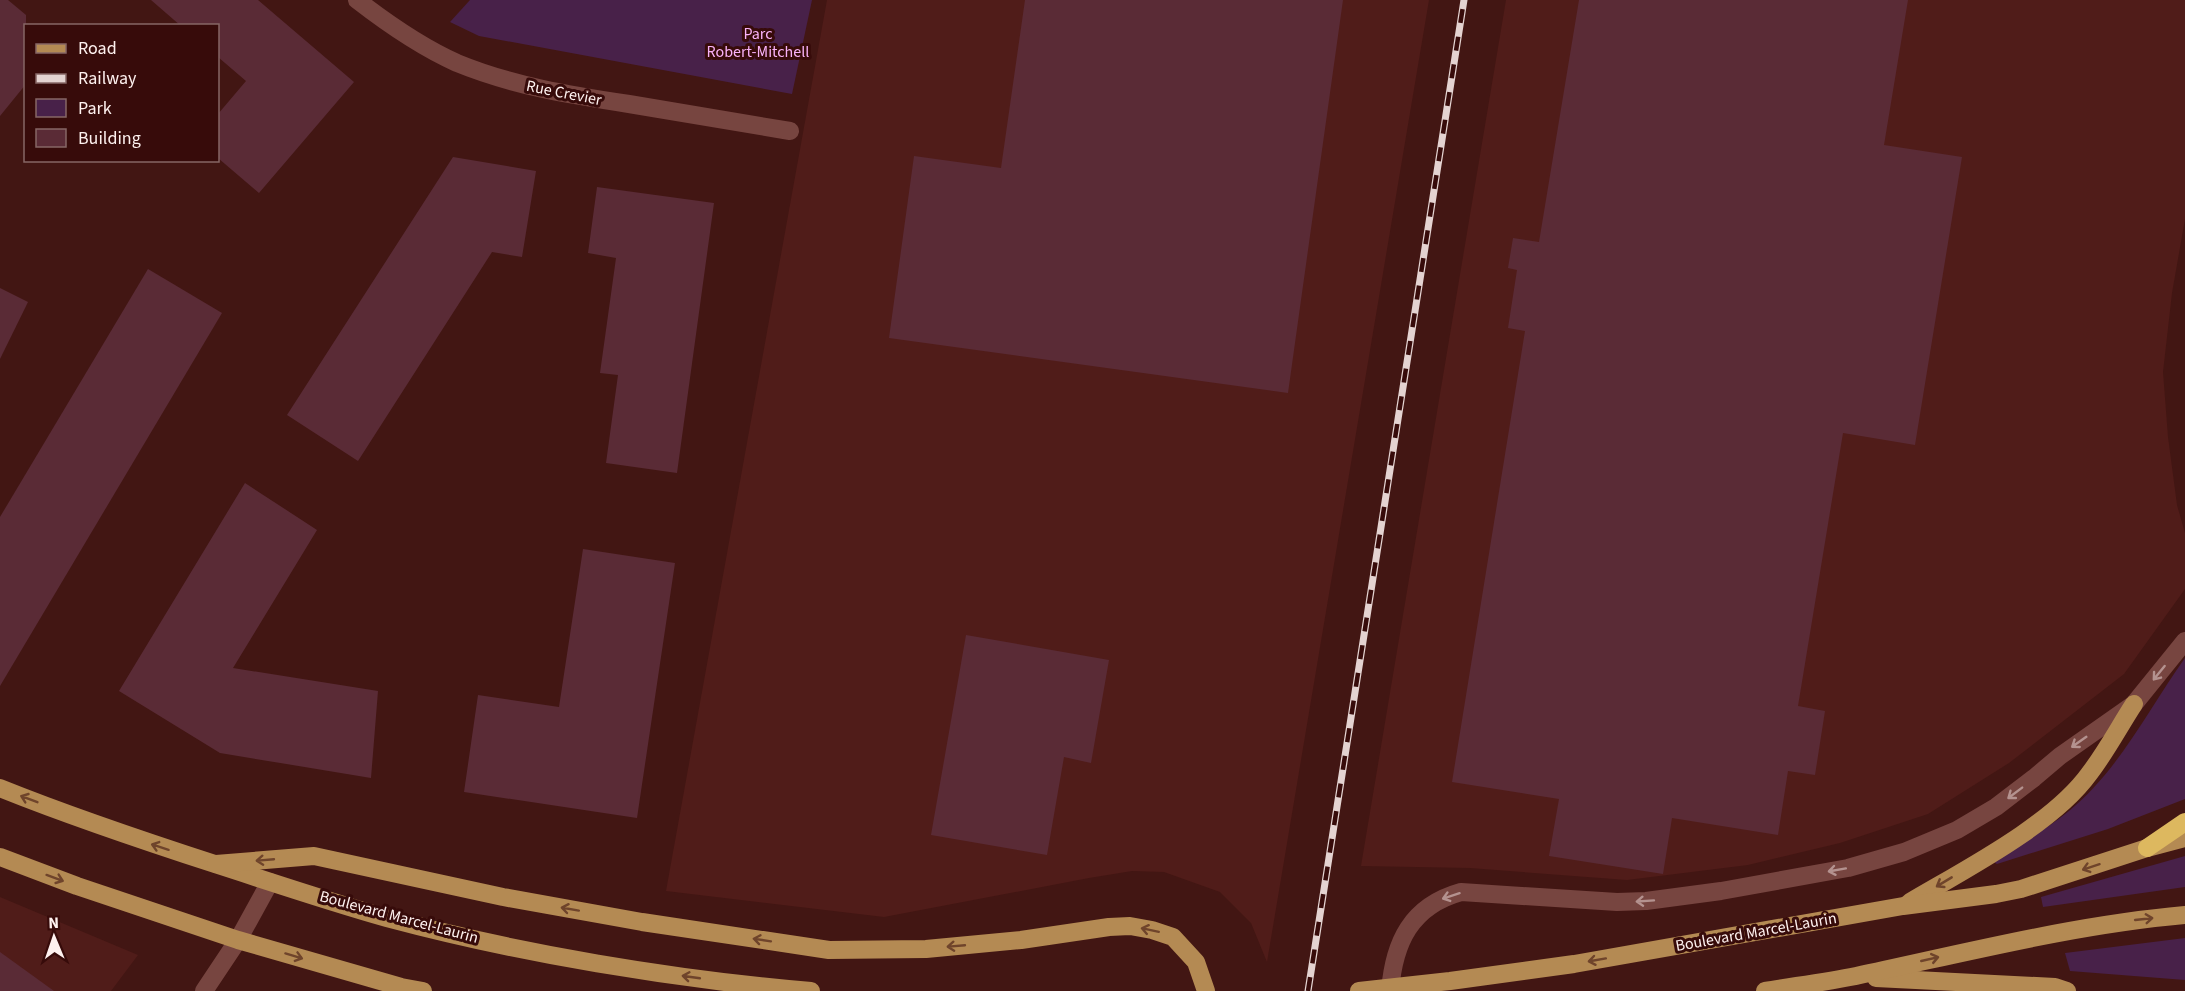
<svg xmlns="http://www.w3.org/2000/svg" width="2185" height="991" viewBox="0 0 2185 991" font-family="'Source Sans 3',sans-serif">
	<rect width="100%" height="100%" fill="#421613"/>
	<!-- built -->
	<g fill="#501c19">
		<path d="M 827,0 L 1429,0 L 1267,962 L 1251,923 L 1220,892 L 1164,872 L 1132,871 L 1089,878 L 884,917 L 666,891 Z"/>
		<path d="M 1506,0 L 2185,0 L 2185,219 L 2172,293 L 2163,372 L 2168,437 L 2177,505 L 2185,533 L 2185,589 L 2124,674 L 2009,763 L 1928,814 L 1840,843 L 1748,865 L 1627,880 L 1470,868 L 1361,866 Z"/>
		<path d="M 0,897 L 138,955 L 111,991 L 0,991 Z"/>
	</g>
	<!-- green -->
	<g fill="#482149">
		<path d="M 470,0 L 812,0 L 792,94 L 479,36 L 450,22 Z"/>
		<path d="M 2185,658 L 2185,799 L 2108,829 L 1997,864 L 1992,861 C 2017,845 2046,830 2069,811 C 2119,770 2148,710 2185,658 Z"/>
		<path d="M 2185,856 L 2185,887 L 2043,907 L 2041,897 Z"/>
		<path d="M 2185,938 L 2185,980 L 2070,971 L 2065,953 Z"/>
	</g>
	<!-- building -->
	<g fill="#5a2b36">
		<path d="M 0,0 L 8,0 L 26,15 L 26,84 L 0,116 Z"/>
		<path d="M 151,0 L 258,0 L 354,82 L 259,193 L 218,158 L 218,114 L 246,81 L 218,57 L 218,26 L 181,26 Z"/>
		<path d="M 1025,0 L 1343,0 L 1288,393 L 889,338 L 914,156 L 1001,168 Z"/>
		<path d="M 1579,0 L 1908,0 L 1884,145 L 1962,157 L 1915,445 L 1843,433 L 1798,706 L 1825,711 L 1815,775 L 1788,771 L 1778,835 L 1672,818 L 1663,874 L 1549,856 L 1559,799 L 1452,782 L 1525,331 L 1508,328 L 1517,270 L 1508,268 L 1513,238 L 1539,242 Z"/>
		<path d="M 453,157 L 536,171 L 522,257 L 492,252 L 358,461 L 287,415 Z"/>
		<path d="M 597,187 L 714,203 L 677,473 L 606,463 L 618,375 L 600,373 L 616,258 L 588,253 Z"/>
		<path d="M 148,269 L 222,313 L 0,686 L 0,517 Z"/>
		<path d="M 0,288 L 28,302 L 0,359 Z"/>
		<path d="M 245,483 L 317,530 L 233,668 L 378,691 L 371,778 L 220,753 L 119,691 Z"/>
		<path d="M 583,549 L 675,563 L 637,818 L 464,792 L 478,695 L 559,707 Z"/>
		<path d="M 966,635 L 1109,660 L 1091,763 L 1064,757 L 1047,855 L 931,835 Z"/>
		<path d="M 0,952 L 54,991 L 0,991 Z"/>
	</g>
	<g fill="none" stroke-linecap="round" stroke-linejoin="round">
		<!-- street -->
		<g stroke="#774540" stroke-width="18">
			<path d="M 357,0 C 388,24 421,47 457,63 C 513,86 570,95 629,104 C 683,113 737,122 790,131"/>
			<path d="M 204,991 L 238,940 L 270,882"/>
		</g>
		<!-- secondary -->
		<path stroke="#774540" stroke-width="18" d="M 1390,991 C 1394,942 1411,906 1461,892 L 1617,902 L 1646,901 L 1721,891 L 1848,868 L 1904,852 L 1957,830 L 1996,807 L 2034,778 L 2060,756 L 2134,704 L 2185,641"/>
		<!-- primary -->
		<g stroke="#b48a53" stroke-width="18">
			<path d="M 0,788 C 72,817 144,841 218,865 C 274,883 330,902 387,918 C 522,954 672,979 811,991"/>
			<path d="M 0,857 L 77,886 L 238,940 L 401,987 L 423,991"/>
			<path d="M 216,864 L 314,856 L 503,897 L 642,922 L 829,950 L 926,949 L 1021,940 L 1109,927 L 1130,926 L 1152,930 L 1173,937 L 1196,962 L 1206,991"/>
			<path d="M 1910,902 C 1964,870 2052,825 2089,774 C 2106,752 2119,727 2134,704"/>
			<path d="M 1876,978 L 2055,987 L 2067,991"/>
			<path d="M 1359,991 L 1450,981 L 1574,964 L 1903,906 L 1996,894 L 2021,889 L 2147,848 L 2185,838"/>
			<path d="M 1765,991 C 1795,986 1826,982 1856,976 C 1965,953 2073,925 2185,915"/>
		</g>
		<!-- highway -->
		<path stroke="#ddb85f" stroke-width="18" d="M 2147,848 L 2185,822"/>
		<!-- rail casing -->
		<g stroke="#e4d3d1" stroke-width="7">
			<path id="rail" d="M 1308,991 L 1464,0"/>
		</g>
		<!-- rail -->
		<use href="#rail" stroke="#370b0a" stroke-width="4.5" stroke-dasharray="14" stroke-linecap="butt"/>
	</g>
	<!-- one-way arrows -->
	<defs><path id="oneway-shaft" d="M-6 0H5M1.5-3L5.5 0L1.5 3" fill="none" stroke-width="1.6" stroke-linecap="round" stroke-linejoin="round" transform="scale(1.5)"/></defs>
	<g stroke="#b4928f">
		<use href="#oneway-shaft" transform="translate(2159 673) rotate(129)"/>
		<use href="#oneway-shaft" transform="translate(2079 742) rotate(145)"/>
		<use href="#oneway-shaft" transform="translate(2015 793) rotate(143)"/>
		<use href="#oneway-shaft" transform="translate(1837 870) rotate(170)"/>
		<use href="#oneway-shaft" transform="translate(1451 896) rotate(162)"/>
		<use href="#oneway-shaft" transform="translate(1645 901) rotate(176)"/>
	</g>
	<g stroke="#6f442b">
		<use href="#oneway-shaft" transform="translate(29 799) rotate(-159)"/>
		<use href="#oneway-shaft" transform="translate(160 847) rotate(-162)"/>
		<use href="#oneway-shaft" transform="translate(265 860) rotate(175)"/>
		<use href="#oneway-shaft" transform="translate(2091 867) rotate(162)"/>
		<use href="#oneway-shaft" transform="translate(55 878) rotate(20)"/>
		<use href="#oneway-shaft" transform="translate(1944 882) rotate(149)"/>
		<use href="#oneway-shaft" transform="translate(570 909) rotate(-170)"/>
		<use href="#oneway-shaft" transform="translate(2144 919) rotate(-6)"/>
		<use href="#oneway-shaft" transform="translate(1150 930) rotate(-168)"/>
		<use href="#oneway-shaft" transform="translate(762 940) rotate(-171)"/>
		<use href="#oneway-shaft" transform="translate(956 946) rotate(175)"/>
		<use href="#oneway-shaft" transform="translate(294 956) rotate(17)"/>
		<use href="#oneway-shaft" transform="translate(1930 959) rotate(-13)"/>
		<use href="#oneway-shaft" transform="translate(1597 960) rotate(170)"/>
		<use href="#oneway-shaft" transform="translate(691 977) rotate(-172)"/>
	</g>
	<g text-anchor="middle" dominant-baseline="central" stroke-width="6" stroke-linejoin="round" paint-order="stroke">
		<!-- park labels -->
		<g font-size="16" fill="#f9b2f9" stroke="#370b0a">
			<text x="758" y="34">Parc<tspan x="758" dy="18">Robert-Mitchell</tspan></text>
		</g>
		<!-- street labels -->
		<g font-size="16" fill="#fef1ef" stroke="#370b0a">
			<text transform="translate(564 93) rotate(11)">Rue Crevier</text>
			<text transform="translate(399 917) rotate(15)">Boulevard Marcel-Laurin</text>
			<text transform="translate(1756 932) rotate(-10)">Boulevard Marcel-Laurin</text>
		</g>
	</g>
	<!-- legend -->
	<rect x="24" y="24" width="195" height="138" fill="#370b0a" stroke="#876766" stroke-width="1.5"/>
	<rect x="36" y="44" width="30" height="9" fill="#b48a53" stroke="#876766" stroke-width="1.5"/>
	<text x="78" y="54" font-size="18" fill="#fef1ef">Road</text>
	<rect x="36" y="74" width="30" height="9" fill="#e4d3d1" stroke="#876766" stroke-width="1.5"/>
	<text x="78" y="84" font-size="18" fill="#fef1ef">Railway</text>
	<rect x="36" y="99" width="30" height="18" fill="#482149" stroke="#876766" stroke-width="1.5"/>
	<text x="78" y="114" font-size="18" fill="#fef1ef">Park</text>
	<rect x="36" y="129" width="30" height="18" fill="#5a2b36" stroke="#876766" stroke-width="1.5"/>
	<text x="78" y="144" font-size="18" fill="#fef1ef">Building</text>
	<!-- north arrow -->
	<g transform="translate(54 937) rotate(358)" stroke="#370b0a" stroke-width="4.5" paint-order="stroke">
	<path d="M0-4.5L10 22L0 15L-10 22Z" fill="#fef1ef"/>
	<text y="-9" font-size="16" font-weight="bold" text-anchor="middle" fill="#fef1ef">N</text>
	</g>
</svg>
